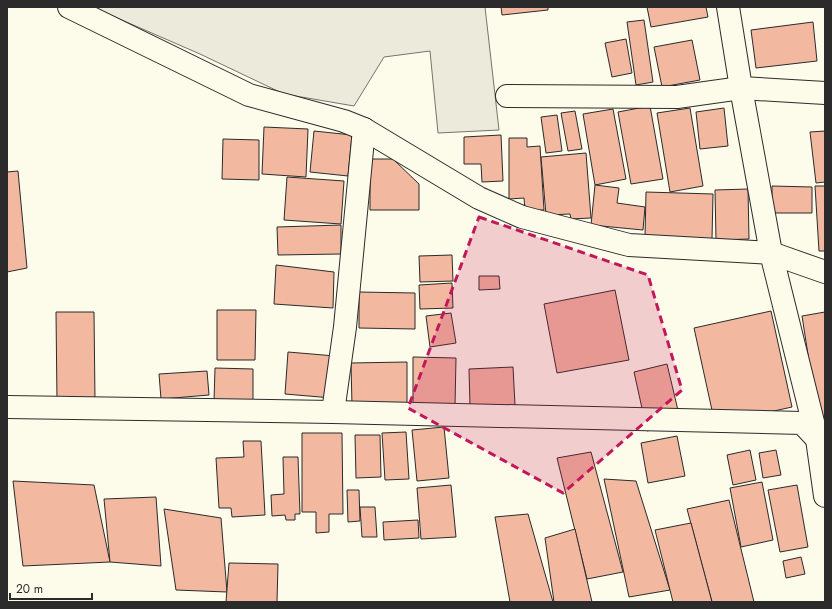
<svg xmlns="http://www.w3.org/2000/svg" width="832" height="609" viewBox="0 0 832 609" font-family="Jost,sans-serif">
	<rect width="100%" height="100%" fill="#fdfbea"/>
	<!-- green -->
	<path fill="#ecebdb" stroke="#74746e" d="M 92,7 L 485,7 L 499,130 L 438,133 L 430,51 L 384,57 L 354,106 L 284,94 L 200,54 Z"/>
	<!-- building -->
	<g fill="#f2b8a0" stroke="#2b2b2b">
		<path d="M 501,7 L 548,7 L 548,10 L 502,15 Z"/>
		<path d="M 647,7 L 706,7 L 708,17 L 651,27 Z"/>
		<path d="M 644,20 L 653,82 L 636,85 L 627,22 Z"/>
		<path d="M 813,22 L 817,61 L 756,68 L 751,30 Z"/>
		<path d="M 626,39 L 632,73 L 612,77 L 605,43 Z"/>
		<path d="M 692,40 L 700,80 L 662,87 L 654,47 Z"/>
		<path d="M 650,106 L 663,179 L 631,184 L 618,112 Z"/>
		<path d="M 690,108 L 703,186 L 670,192 L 657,113 Z"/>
		<path d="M 724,108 L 728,146 L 700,149 L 696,112 Z"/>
		<path d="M 613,109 L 626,179 L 595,185 L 583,114 Z"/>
		<path d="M 575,111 L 582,149 L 568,151 L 561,113 Z"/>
		<path d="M 557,115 L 562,151 L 546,153 L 541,117 Z"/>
		<path d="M 264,127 L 308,129 L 306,177 L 262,174 Z"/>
		<path d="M 314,131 L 352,135 L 348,176 L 310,172 Z"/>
		<path d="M 825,131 L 825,182 L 816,183 L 810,132 Z"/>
		<path d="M 501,135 L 503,181 L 482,182 L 481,164 L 464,164 L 464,137 Z"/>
		<path d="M 509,138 L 527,138 L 527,147 L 540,146 L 544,210 L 525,210 L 524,198 L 509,199 Z"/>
		<path d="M 223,139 L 259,140 L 259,180 L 222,179 Z"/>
		<path d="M 586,153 L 591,218 L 571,219 L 570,214 L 546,215 L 541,157 Z"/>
		<path d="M 370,159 L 393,159 L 419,184 L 419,210 L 370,210 Z"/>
		<path d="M 18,171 L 27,268 L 7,272 L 7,172 Z"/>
		<path d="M 287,177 L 344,181 L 341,224 L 284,220 Z"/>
		<path d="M 595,185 L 619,188 L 617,203 L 645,207 L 643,230 L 591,225 Z"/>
		<path d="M 772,186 L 812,187 L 812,213 L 772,213 Z"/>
		<path d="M 815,186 L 825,186 L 825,251 L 819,251 Z"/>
		<path d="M 748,189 L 749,239 L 716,240 L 715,190 Z"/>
		<path d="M 646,192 L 713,194 L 712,239 L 645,237 Z"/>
		<path d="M 341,225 L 341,254 L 278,255 L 277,227 Z"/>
		<path d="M 452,255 L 453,281 L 420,282 L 419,256 Z"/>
		<path d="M 276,265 L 334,272 L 333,308 L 274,304 Z"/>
		<path d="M 479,276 L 499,276 L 500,289 L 479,290 Z"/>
		<path d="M 452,283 L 453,308 L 420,309 L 419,285 Z"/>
		<path d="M 615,290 L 629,360 L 557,373 L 544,304 Z"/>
		<path d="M 359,292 L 415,293 L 415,329 L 359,328 Z"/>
		<path d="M 217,310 L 256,310 L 255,360 L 217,360 Z"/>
		<path d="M 771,311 L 792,407 L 715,424 L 694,328 Z"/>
		<path d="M 56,312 L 94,312 L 95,401 L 57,402 Z"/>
		<path d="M 825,312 L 825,437 L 821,438 L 802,316 Z"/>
		<path d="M 451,313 L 456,343 L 430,347 L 426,316 Z"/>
		<path d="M 288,352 L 335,356 L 332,398 L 285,394 Z"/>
		<path d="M 413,357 L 456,358 L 455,406 L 413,405 Z"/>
		<path d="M 407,362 L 407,405 L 352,406 L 351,363 Z"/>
		<path d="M 667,364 L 681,423 L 647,431 L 634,372 Z"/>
		<path d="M 513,367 L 515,405 L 470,407 L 469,369 Z"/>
		<path d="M 215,368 L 253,369 L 253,402 L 214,401 Z"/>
		<path d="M 207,371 L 209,395 L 161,399 L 159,374 Z"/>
		<path d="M 444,427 L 449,478 L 417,481 L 412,430 Z"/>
		<path d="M 406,432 L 409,479 L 385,480 L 382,433 Z"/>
		<path d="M 302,433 L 342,433 L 343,514 L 329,514 L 329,532 L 316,533 L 316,512 L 302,512 Z"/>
		<path d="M 355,435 L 380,435 L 381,477 L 356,478 Z"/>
		<path d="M 677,436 L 685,476 L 648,483 L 641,443 Z"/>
		<path d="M 243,441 L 261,441 L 265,515 L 232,517 L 231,508 L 219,508 L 216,458 L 244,457 Z"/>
		<path d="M 750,450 L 756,480 L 733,485 L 727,455 Z"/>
		<path d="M 776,450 L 781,475 L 763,478 L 759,453 Z"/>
		<path d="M 591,452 L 623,572 L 587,579 L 557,458 Z"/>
		<path d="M 283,457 L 298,457 L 300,514 L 295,514 L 295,520 L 286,520 L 285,515 L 272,516 L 271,495 L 284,494 Z"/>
		<path d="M 604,479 L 636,481 L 670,590 L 629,597 Z"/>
		<path d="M 13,481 L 94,485 L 110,562 L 23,566 Z"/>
		<path d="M 762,482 L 773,540 L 741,547 L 730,488 Z"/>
		<path d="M 451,485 L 456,537 L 421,539 L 417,488 Z"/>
		<path d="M 797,485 L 808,547 L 780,552 L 768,490 Z"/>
		<path d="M 347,490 L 359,490 L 360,521 L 348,522 Z"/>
		<path d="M 156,497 L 161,566 L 110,562 L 104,499 Z"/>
		<path d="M 729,500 L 754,602 L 712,602 L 687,509 Z"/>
		<path d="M 360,507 L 375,507 L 377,537 L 362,537 Z"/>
		<path d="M 164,509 L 221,518 L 227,592 L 176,590 Z"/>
		<path d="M 528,514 L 553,602 L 510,602 L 495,517 Z"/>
		<path d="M 418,520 L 419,538 L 384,540 L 383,522 Z"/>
		<path d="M 691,523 L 712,602 L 673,602 L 655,530 Z"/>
		<path d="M 575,529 L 592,602 L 554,602 L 545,538 Z"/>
		<path d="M 801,557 L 805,574 L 786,578 L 783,561 Z"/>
		<path d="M 229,563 L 278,564 L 277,602 L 226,602 Z"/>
	</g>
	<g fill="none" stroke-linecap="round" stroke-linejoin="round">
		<!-- street casing -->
		<g stroke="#2b2b2b" stroke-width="24">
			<g id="street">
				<path d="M 69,7 L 249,95 L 344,121 L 364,129 L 479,198 L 522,217 L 629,245 L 771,253 L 825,272"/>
				<path d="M 728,7 L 741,88 L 771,253 L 817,438"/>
				<path d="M 507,96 L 677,97 L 741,88 L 825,93"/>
				<path d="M 7,407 L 333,412 L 802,423 L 817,439"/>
				<path d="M 333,412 L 345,327 L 364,129"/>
				<path d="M 825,441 L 817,439 L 825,496"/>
			</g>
		</g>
		<!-- street -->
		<use href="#street" stroke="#fdfbea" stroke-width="22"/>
	</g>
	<!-- marked area -->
	<path fill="#c2185b" fill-opacity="0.2" stroke="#c2185b" stroke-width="3" stroke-dasharray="8 5" stroke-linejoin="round" d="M 479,217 L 648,275 L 682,390 L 563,493 L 408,408 Z"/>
	<!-- border -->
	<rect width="832" height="609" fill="none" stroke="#2b2b2b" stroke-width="16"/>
	<!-- scale -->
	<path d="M10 593v6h82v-6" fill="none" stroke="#2b2b2b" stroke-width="2"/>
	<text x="16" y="593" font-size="12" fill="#2b2b2b" stroke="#fdfbea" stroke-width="3" paint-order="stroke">20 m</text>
</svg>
